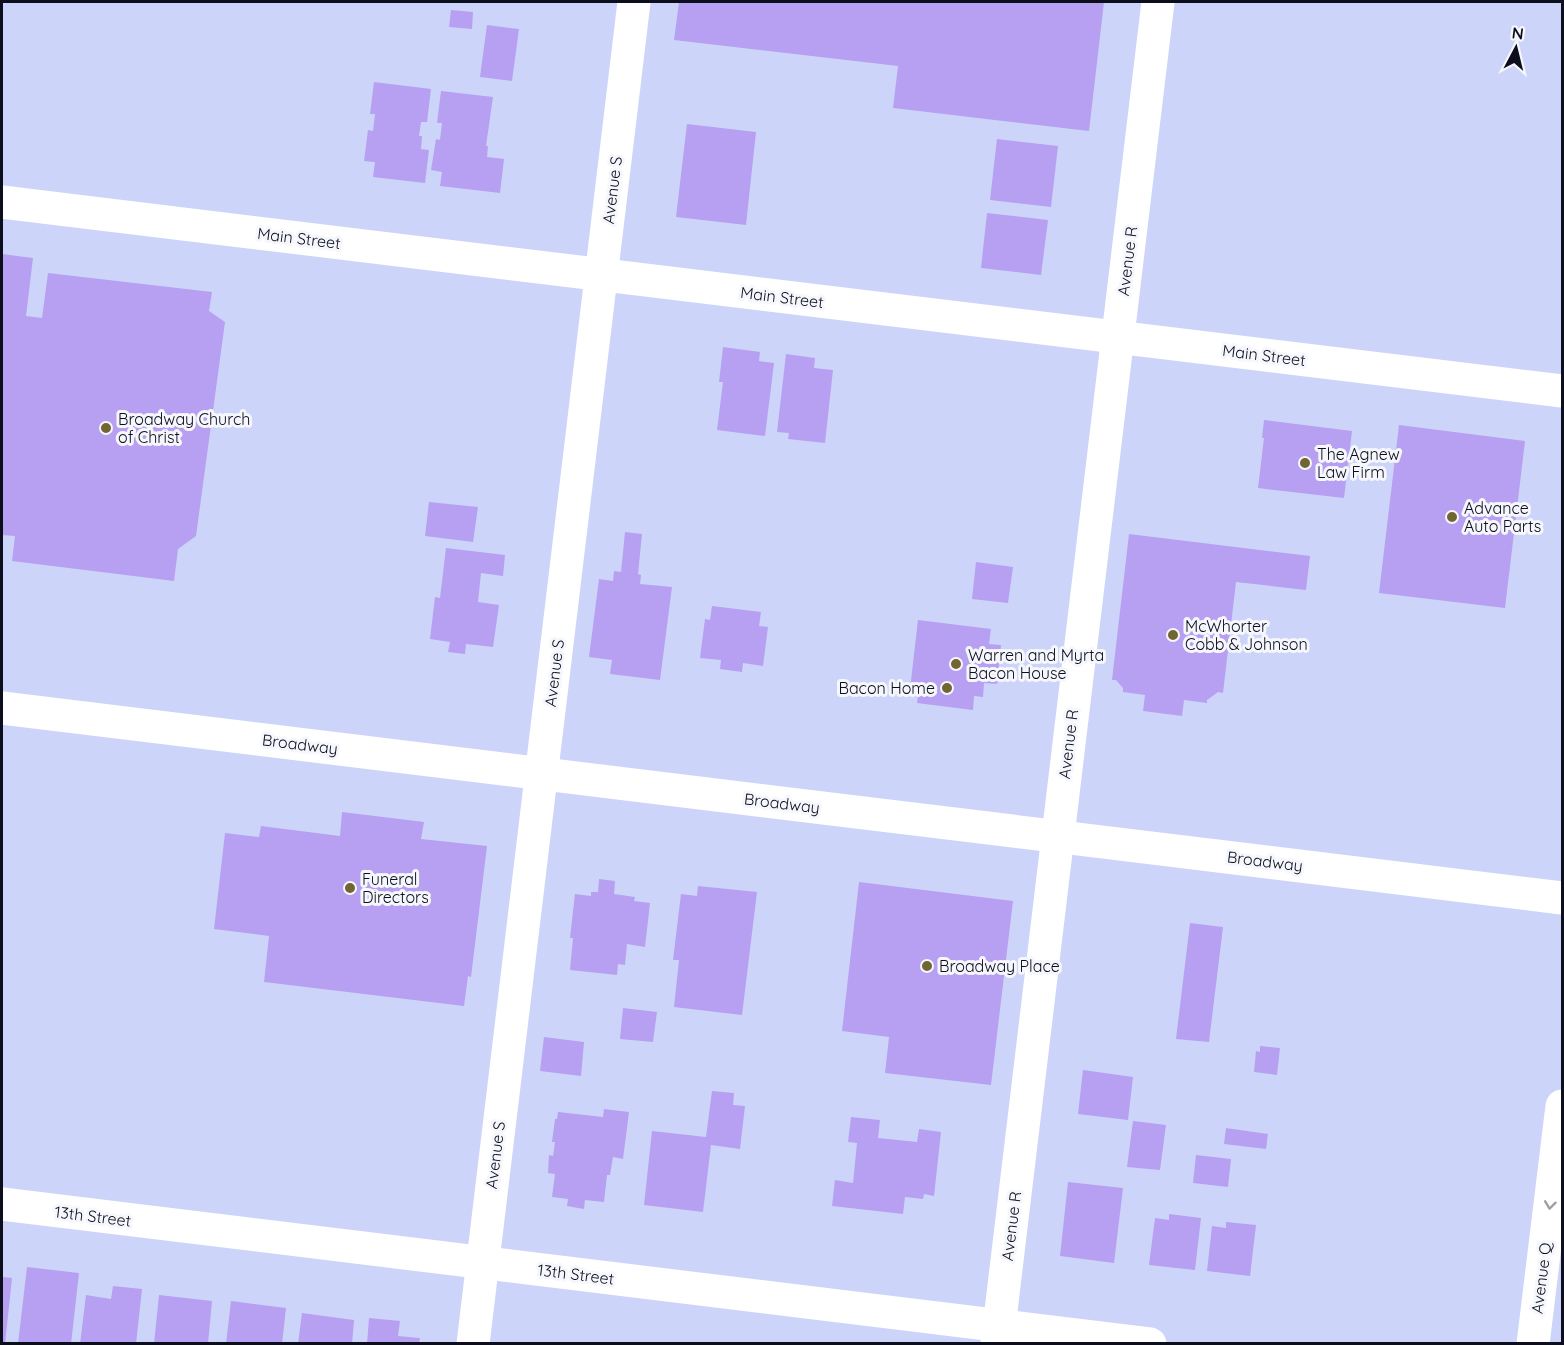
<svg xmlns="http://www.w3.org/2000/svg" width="1564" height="1345" viewBox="0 0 1564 1345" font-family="Quicksand,sans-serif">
	<rect width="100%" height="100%" fill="#cdd4f9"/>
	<!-- building -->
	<g fill="#b7a0f1">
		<path d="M 679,2 L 1104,2 L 1089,131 L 893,108 L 898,66 L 674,40 Z"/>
		<path d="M 451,10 L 473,12 L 472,29 L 449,27 Z"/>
		<path d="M 487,25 L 519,29 L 512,81 L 480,77 Z"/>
		<path d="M 374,82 L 431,89 L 427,122 L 421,122 L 419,136 L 422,136 L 421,149 L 429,150 L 425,183 L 373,177 L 375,162 L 364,161 L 368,130 L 373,131 L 375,114 L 370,114 Z"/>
		<path d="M 441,91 L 493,97 L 486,146 L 488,146 L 487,157 L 504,159 L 500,193 L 440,186 L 442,172 L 431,170 L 436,139 L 440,140 L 442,123 L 437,123 Z"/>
		<path d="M 687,124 L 756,132 L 746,225 L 676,217 Z"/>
		<path d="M 997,139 L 1058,146 L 1051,207 L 990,200 Z"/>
		<path d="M 987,213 L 1048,220 L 1041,275 L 981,268 Z"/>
		<path d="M 2,254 L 33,258 L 26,316 L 42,318 L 48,273 L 212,292 L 209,311 L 225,322 L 196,536 L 178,549 L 174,581 L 12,561 L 15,536 L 2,535 Z"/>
		<path d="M 723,347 L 760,352 L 759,361 L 774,363 L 765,436 L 717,430 L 723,382 L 719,382 Z"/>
		<path d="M 786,354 L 815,358 L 814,368 L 833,370 L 825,443 L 788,439 L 789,433 L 777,432 Z"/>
		<path d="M 1264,420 L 1352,431 L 1344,498 L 1258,488 L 1264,438 L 1262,438 Z"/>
		<path d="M 1399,425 L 1525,441 L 1505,608 L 1379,593 Z"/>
		<path d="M 429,502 L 478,507 L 473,542 L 425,536 Z"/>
		<path d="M 625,532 L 642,534 L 638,574 L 641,575 L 640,584 L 672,587 L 660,680 L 610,674 L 612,660 L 589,657 L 599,579 L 613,581 L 614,571 L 621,572 Z"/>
		<path d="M 1129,534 L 1310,556 L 1306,590 L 1236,582 L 1223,693 L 1218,692 L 1207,700 L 1207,703 L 1184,700 L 1182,716 L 1143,711 L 1145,695 L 1123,692 L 1123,688 L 1116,680 L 1112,680 Z"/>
		<path d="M 446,548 L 505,555 L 503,576 L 481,573 L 478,602 L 499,605 L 493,647 L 466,644 L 465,654 L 448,652 L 450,642 L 430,639 L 435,597 L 440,598 Z"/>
		<path d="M 976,562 L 1013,567 L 1008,603 L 972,599 Z"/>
		<path d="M 712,606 L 761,612 L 759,626 L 768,627 L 763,666 L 743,663 L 742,672 L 720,669 L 721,660 L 700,658 L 705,619 L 710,620 Z"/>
		<path d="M 918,620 L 991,629 L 989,644 L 1001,645 L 997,684 L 984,683 L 983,697 L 974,696 L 973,710 L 917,703 L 919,690 L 910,689 Z"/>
		<path d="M 342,812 L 424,822 L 421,839 L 487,846 L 471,977 L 468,976 L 464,1006 L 264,982 L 269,936 L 214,929 L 225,833 L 259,837 L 261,826 L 340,836 Z"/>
		<path d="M 599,879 L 615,881 L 614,894 L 635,897 L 634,901 L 650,903 L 645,947 L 627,944 L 625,965 L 618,964 L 617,975 L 570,970 L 573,938 L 570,938 L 575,894 L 591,896 L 591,892 L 598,892 Z"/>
		<path d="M 859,882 L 1013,901 L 991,1085 L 885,1073 L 889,1037 L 842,1031 Z"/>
		<path d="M 698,886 L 757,892 L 742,1015 L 674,1007 L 679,960 L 673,960 L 681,894 L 697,896 Z"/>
		<path d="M 1190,923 L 1223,927 L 1209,1042 L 1176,1039 Z"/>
		<path d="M 623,1008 L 657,1012 L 653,1042 L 620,1039 Z"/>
		<path d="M 544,1037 L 584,1042 L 581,1076 L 540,1071 Z"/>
		<path d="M 1260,1046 L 1280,1048 L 1277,1075 L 1254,1072 L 1256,1051 L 1260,1052 Z"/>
		<path d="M 1083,1070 L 1133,1077 L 1128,1120 L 1078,1114 Z"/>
		<path d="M 712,1091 L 734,1093 L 733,1105 L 745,1106 L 740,1149 L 711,1145 L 703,1212 L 644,1205 L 652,1131 L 706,1137 Z"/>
		<path d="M 604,1109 L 629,1112 L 623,1159 L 613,1157 L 610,1175 L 607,1175 L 604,1202 L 585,1200 L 584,1209 L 567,1206 L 568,1199 L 552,1197 L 555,1174 L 548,1173 L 549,1155 L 553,1156 L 555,1142 L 552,1142 L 555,1119 L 557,1119 L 558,1112 L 603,1117 Z"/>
		<path d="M 851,1117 L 880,1120 L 878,1138 L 917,1142 L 919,1129 L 941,1132 L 934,1196 L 924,1194 L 923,1199 L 905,1197 L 903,1214 L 832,1206 L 835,1180 L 853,1183 L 857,1143 L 848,1142 Z"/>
		<path d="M 1133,1121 L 1166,1125 L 1160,1170 L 1127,1167 Z"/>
		<path d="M 1226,1128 L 1268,1134 L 1266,1149 L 1224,1144 Z"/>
		<path d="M 1196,1155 L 1231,1159 L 1228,1187 L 1193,1183 Z"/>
		<path d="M 1068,1182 L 1123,1188 L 1114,1263 L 1060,1256 Z"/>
		<path d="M 1169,1214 L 1201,1218 L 1195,1270 L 1149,1265 L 1155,1218 L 1169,1220 Z"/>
		<path d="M 1226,1222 L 1256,1225 L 1250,1276 L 1207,1271 L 1212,1226 L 1226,1228 Z"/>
		<path d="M 27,1267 L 79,1273 L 71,1344 L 18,1344 Z"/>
		<path d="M 2,1277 L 12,1278 L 5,1344 L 2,1344 Z"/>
		<path d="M 113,1286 L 142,1289 L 136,1344 L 80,1344 L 86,1295 L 111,1299 Z"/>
		<path d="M 159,1295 L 212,1301 L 208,1344 L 154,1344 Z"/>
		<path d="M 231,1301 L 286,1308 L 282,1344 L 226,1344 Z"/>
		<path d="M 302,1313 L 354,1320 L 352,1344 L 298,1344 Z"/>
		<path d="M 369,1318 L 400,1321 L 398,1336 L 420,1338 L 419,1344 L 367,1344 Z"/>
	</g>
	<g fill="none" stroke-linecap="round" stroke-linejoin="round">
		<!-- minor -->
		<g stroke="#fff" stroke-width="33">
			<path d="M 2,202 L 1562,391"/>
			<path d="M 2,1204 L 1150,1344"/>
			<path d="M 473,1344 L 634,2"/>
			<path d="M 997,1344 L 1158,2"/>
		</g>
		<!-- major -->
		<path stroke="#fff" stroke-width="33" d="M 2,708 L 1562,898"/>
		<!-- highway -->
		<path stroke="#fff" stroke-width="33" d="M 1533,1344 L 1562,1106"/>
	</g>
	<!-- one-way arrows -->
	<defs><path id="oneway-chevron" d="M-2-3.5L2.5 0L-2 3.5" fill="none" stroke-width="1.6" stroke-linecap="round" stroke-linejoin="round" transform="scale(1.5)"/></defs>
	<use stroke="#9e9fa5" href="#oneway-chevron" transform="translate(1550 1205) rotate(97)"/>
	<!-- markers -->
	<g fill="#716532" stroke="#f6f7fc" stroke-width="2">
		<circle cx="106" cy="428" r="6"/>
		<circle cx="1305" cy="463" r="6"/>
		<circle cx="1452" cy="517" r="6"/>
		<circle cx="1173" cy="635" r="6"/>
		<circle cx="956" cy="664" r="6"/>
		<circle cx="947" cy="688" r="6"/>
		<circle cx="350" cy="888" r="6"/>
		<circle cx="927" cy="966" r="6"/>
	</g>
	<g text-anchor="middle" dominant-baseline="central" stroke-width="6" stroke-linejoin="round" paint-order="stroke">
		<!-- street labels -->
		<g font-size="16" fill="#0c0e1d" stroke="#f6f7fc">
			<text transform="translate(612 190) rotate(-83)">Avenue S</text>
			<text transform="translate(299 238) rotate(7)">Main Street</text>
			<text transform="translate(1127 261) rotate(-83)">Avenue R</text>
			<text transform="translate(782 297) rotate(7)">Main Street</text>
			<text transform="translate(1264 355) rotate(7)">Main Street</text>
			<text transform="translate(554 673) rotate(-83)">Avenue S</text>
			<text transform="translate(300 744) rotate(7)">Broadway</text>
			<text transform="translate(1068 744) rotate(-83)">Avenue R</text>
			<text transform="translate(782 803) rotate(7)">Broadway</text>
			<text transform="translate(1265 861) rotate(7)">Broadway</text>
			<text transform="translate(495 1155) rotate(-83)">Avenue S</text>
			<text transform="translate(93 1216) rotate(7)">13th Street</text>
			<text transform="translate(1011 1226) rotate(-83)">Avenue R</text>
			<text transform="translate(576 1274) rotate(7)">13th Street</text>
			<text transform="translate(1541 1278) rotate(-83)">Avenue Q</text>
		</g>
		<!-- poi labels -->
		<g font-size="16" fill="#0c0e1d" stroke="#f6f7fc" text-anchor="start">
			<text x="118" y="419">Broadway Church<tspan x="118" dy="18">of Christ</tspan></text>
			<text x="1317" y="454">The Agnew<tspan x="1317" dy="18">Law Firm</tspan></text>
			<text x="1464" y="508">Advance<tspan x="1464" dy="18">Auto Parts</tspan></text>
			<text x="1185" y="626">McWhorter<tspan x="1185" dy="18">Cobb &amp; Johnson</tspan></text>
			<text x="968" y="655">Warren and Myrta<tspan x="968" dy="18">Bacon House</tspan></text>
			<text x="935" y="688" text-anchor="end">Bacon Home</text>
			<text x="362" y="879">Funeral<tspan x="362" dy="18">Directors</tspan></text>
			<text x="939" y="966">Broadway Place</text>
		</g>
	</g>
	<!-- border -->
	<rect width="1564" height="1345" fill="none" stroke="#0c0e1d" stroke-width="6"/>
	<!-- north arrow -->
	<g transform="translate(1516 48) rotate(7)" stroke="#f6f7fc" stroke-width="4.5" paint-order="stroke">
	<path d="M0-4.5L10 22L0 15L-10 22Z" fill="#0c0e1d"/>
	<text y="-9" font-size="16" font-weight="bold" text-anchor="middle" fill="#0c0e1d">N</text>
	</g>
</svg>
